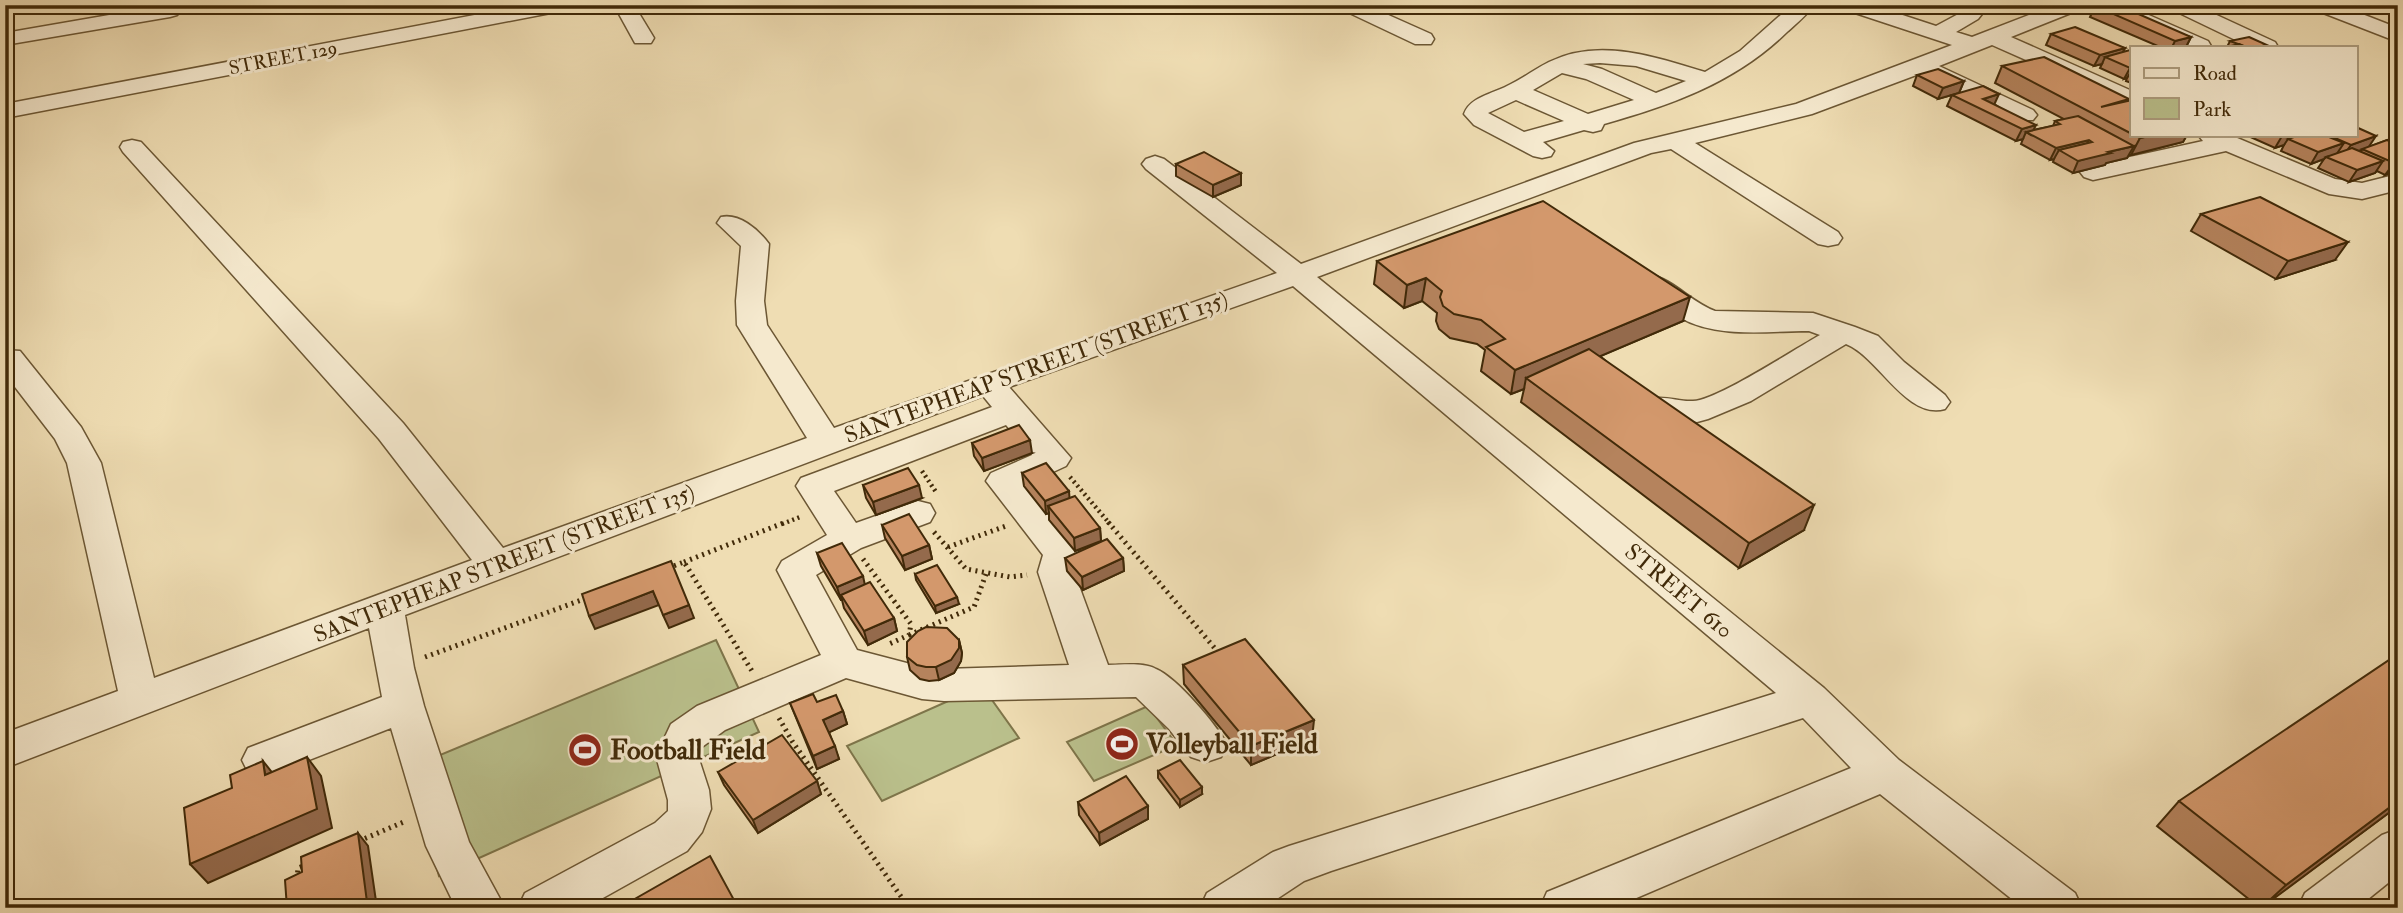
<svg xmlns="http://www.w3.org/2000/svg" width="2403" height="913" viewBox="0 0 2403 913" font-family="'IM FELL Double Pica',serif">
	<rect width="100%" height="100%" fill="#efddb3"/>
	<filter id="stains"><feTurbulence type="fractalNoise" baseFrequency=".00286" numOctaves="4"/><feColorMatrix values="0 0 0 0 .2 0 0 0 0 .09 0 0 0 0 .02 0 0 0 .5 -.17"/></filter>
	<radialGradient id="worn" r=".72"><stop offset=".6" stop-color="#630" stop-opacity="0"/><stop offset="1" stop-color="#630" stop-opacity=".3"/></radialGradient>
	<!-- green -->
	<g fill="#bac08c" stroke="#7e754a" stroke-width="2">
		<path d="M 716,640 L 759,732 L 439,876 L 409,768 Z"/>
		<path d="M 982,686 L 1019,738 L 882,801 L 847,746 Z"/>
		<path d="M 1148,706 L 1177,745 L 1094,781 L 1067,742 Z"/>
	</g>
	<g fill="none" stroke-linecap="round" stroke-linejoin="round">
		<!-- minor casing -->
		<g stroke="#6c5734" stroke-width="3">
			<g id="minor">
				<path d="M 167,5 L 177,7 L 180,11 L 177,15 L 170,17 L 5,45 L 5,33 Z"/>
				<path d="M 527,5 L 571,5 L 568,9 L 561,11 L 5,118 L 5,104 Z"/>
				<path d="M 614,5 L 634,5 L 654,38 L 651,43 L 635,43 Z"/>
				<path d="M 1083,5 L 1104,5 L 1106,8 L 1103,12 C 1094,15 1089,13 1083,5 Z"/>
				<path d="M 1338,5 L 1366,5 L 1431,34 L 1434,39 L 1431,44 L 1415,44 L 1341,9 Z"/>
				<path d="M 1792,5 L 1814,5 C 1807,15 1796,24 1787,32 C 1736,82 1672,105 1604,124 L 1601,130 L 1593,132 L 1584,130 L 1543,142 L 1554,151 L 1551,156 L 1542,158 L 1533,156 L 1474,125 L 1464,114 C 1470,97 1492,94 1507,86 C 1522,79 1535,69 1549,62 C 1599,37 1655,57 1705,72 L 1740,51 ZM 1600,63 L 1636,66 L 1686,81 L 1656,93 L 1602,69 L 1583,64 ZM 1562,73 L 1586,79 L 1634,100 L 1588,114 L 1533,90 ZM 1516,100 L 1564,121 L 1524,132 L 1488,113 Z"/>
				<path d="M 1840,5 L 1872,5 L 1936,26 L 1964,11 L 1968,5 L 1989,5 L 1978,19 L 1956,32 L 1972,37 L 2055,5 L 2084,5 L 2081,9 L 2011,37 L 2132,91 L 2132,107 L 1992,45 L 1939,66 L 2033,110 L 2037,115 L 2033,120 L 2017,120 L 1919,74 L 1812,114 L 1695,143 L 1838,232 L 1842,238 L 1838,244 L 1828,246 L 1818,244 L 1671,149 L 1651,153 L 1317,277 L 1824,688 L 1899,760 L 2075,893 L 2082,908 L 2023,908 L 1880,794 L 1613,908 L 1540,908 L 1547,892 L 1851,768 L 1803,718 L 1331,871 L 1304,881 L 1263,908 L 1200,908 L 1207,893 L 1273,852 L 1289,846 L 1776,693 L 1293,286 L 1009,387 L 1071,458 L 1066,466 L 1025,485 L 1080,553 L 1074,572 L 1108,665 C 1123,665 1142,662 1156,669 C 1177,678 1217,725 1227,745 L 1221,757 L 1206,762 L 1191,757 L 1169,729 L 1136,697 L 944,701 L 922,699 L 846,678 L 725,730 L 702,747 L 698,756 L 709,790 L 711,809 L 702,832 L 687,851 L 585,908 L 518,908 L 525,893 L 655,823 L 668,811 L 668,800 L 656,756 L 671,724 L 697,706 L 821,655 L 777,570 L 782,561 L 827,535 L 796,486 L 801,478 L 992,407 L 983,396 L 405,615 L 414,668 L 424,706 L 469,842 L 505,908 L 456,908 L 426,846 L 391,728 L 263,778 L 248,772 L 242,760 L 248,748 L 382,697 L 369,628 L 5,768 L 5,733 L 118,691 L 67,463 L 55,439 L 5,374 L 5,350 L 20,351 L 81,427 L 101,463 L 154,678 L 472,560 L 379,439 L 123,152 L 120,147 L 123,142 L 132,140 L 141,142 L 403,423 L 503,548 L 807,438 L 737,325 L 736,301 L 741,246 L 717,223 L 721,217 C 739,213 758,229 769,244 L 764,301 L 767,325 L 834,428 L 1277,273 L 1146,169 L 1142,164 L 1146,159 L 1155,156 L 1164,159 L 1301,264 L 1634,143 L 1796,104 L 1952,45 L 1843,9 ZM 1006,425 L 1032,455 L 991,473 L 986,481 L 1043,555 L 1038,572 L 1069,665 L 944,669 L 922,667 L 857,650 L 816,575 L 861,548 L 930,522 L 935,513 L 930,504 L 918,501 L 856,523 L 834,491 Z"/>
				<path d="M 2098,5 L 2126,5 L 2208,41 L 2211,46 L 2185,47 L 2101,9 Z"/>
				<path d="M 2168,5 L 2195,5 L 2275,42 L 2278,47 L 2250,47 L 2171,9 Z"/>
				<path d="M 2310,5 L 2339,5 L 2398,28 L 2398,42 L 2313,9 Z"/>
				<path d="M 2198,135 L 2230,135 L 2335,179 L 2362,183 L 2398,174 L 2398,190 L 2362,199 L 2329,194 L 2226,151 L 2093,180 L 2084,177 L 2080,172 L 2084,167 L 2203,141 Z"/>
				<path d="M 1649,274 C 1674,280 1691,302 1715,311 L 1813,313 L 1855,327 L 1878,336 L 1904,362 L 1945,395 L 1950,402 L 1945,409 C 1906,420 1879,357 1846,344 L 1751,401 L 1708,419 L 1697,422 L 1650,413 L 1645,406 L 1650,399 C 1666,395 1678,402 1693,401 C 1717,400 1795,349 1820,335 L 1809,331 C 1769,331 1716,339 1679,317 C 1665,309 1652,298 1639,288 L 1635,282 L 1639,276 Z"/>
				<path d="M 2398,829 L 2398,875 L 2357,908 L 2298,908 L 2305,893 L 2382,835 Z"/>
			</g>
		</g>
		<!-- path-far1 -->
		<g stroke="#412a09" stroke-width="4.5" stroke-dasharray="2 3.5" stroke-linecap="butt">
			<path d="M 922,471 L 936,492"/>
			<path d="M 1070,477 L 1110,524"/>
			<path d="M 782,524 L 800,517"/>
		</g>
		<!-- path -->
		<g stroke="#412a09" stroke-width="5" stroke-dasharray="2 4.5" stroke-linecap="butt">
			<path d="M 1108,522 L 1218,652 L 1215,653"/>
			<path d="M 934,532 L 966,569 L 1010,577 L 1027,575"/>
			<path d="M 948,547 L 1006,526"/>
			<path d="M 863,559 L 911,624 L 909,635 L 889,644"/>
			<path d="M 684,562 L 786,522"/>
			<path d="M 668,568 L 684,562 L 752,671"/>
			<path d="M 909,635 L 974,607 L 986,574"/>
			<path d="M 425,657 L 587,598"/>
			<path d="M 779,718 L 792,741 L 909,908"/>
			<path d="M 359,841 L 406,821"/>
			<path d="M 297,879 L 298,868 L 306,865"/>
		</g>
		<!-- minor -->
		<use href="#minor" fill="#f5e9ce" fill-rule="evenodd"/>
	</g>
	<!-- wall -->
	<g fill="#b5835d" stroke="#412a09" stroke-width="2">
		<path d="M 1201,5 L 1229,5 L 1212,11 Z"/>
		<path d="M 2095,6 L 2191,37 L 2186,47 L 2160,47 L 2090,17 Z"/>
		<path d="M 2051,34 L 2125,48 L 2123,52 L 2132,51 L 2132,83 L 2126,81 L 2127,78 L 2124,79 L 2100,68 L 2102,64 L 2094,66 L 2046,45 Z"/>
		<path d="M 2230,41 L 2266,47 L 2227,47 Z"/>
		<path d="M 2002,66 L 2128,101 L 2132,100 L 2132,135 L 2187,135 L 2183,142 L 2131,155 L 2129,155 L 2127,158 L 2106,163 L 2105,165 L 2073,173 L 2053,162 L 2054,159 L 2050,160 L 2021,144 L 2023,139 L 2016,141 L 1947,106 L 1952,95 L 1994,104 L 2033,130 L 2053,126 L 2055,121 L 2064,119 L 1995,83 Z"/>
		<path d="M 1917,75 L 1964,81 L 1959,93 L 1938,99 L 1913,86 Z"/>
		<path d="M 2246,135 L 2356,135 L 2369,147 L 2387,140 L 2398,170 L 2385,175 L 2377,171 L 2375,173 L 2349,182 L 2318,168 L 2324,159 L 2311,164 L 2281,151 L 2284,145 L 2275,148 Z"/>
		<path d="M 1176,164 L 1241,173 L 1241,185 L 1213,197 L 1176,176 Z"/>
		<path d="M 2201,214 L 2335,260 L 2276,279 L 2191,231 Z"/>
		<path d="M 1377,261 L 1683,321 L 1600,356 L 1804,530 L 1739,568 L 1521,402 L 1524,389 L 1511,394 L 1481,371 L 1485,350 L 1477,344 L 1450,338 L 1439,329 L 1436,321 L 1437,313 L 1422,301 L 1404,308 L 1374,284 Z"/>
		<path d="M 972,443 L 1032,453 L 984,471 L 974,456 Z"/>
		<path d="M 1022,473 L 1070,498 L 1100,528 L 1101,541 L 1075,551 L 1049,520 L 1049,513 L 1046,514 L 1024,486 Z"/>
		<path d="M 863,485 L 922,498 L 876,515 L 866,498 Z"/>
		<path d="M 882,525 L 929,545 L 932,559 L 905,570 L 885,538 Z"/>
		<path d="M 817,553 L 865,584 L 894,618 L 897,631 L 868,645 L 844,608 L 842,600 L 841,600 L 821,566 Z"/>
		<path d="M 1065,558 L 1123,558 L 1124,571 L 1083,590 L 1067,571 Z"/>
		<path d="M 915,574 L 959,604 L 936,613 L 916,580 Z"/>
		<path d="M 959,640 L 962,653 L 961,661 L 954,673 L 939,680 L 929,681 L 920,679 L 910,670 L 907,657 Z"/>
		<path d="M 1183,665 L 1312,739 L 1251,765 L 1184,684 Z"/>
		<path d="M 817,702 L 843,711 L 847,724 L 829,732 L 839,759 L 817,769 L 790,703 Z"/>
		<path d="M 1158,771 L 1202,794 L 1180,807 L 1158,778 Z"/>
		<path d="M 718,772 L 817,781 L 821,794 L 758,833 L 724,785 Z"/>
		<path d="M 2179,801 L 2398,806 L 2260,908 L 2157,826 Z"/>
		<path d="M 1078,802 L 1148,806 L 1148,819 L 1100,845 L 1079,815 Z"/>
	</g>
	<!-- shaded-wall -->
	<g fill="#946a4c" stroke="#412a09" stroke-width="2">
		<path d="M 1212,5 L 1229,5 L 1212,11 Z"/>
		<path d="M 2191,37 L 2186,47 L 2172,47 L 2175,41 Z"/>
		<path d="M 2125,48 L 2119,59 L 2105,57 L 2102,64 L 2094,66 L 2100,55 Z"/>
		<path d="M 2132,67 L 2132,70 L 2127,78 L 2124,79 L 2130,68 Z"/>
		<path d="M 1964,81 L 1959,93 L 1938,99 L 1943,88 Z"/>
		<path d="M 1999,94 L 1994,105 L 1983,99 Z"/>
		<path d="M 2036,125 L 2031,135 L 2026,132 L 2023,139 L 2016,141 L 2022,129 Z"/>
		<path d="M 2154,135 L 2187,135 L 2183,142 L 2131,155 L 2140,138 Z"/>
		<path d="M 2286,135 L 2303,135 L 2288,139 L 2284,145 L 2275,148 L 2282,136 Z"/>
		<path d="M 2376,136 L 2368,148 L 2343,156 L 2351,145 Z"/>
		<path d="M 2089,140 L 2083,152 L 2059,150 L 2054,159 L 2050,160 L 2056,148 Z"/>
		<path d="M 2344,143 L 2336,155 L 2326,157 L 2324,159 L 2311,164 L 2318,152 Z"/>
		<path d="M 2134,146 L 2127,158 L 2106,163 L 2105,165 L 2073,173 L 2078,161 L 2108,152 Z"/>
		<path d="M 2383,161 L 2375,173 L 2349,182 L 2357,170 Z"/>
		<path d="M 2398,161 L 2398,170 L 2385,175 L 2394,163 Z"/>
		<path d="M 1241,173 L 1241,185 L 1213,197 L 1213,185 Z"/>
		<path d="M 2348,242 L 2335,260 L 2276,279 L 2288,261 Z"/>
		<path d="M 1426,278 L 1422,301 L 1404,308 L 1407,285 Z"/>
		<path d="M 1690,297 L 1683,321 L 1535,384 L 1526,378 L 1524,389 L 1511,394 L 1515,370 Z"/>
		<path d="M 1030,440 L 1032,453 L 984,471 L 982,458 Z"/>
		<path d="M 919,485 L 922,498 L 876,515 L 873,502 Z"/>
		<path d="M 1069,491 L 1070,504 L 1048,506 L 1049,513 L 1046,514 L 1045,501 Z"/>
		<path d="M 1814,505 L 1804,530 L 1739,568 L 1749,543 Z"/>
		<path d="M 1100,528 L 1101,541 L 1075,551 L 1074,538 Z"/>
		<path d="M 929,545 L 932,559 L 905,570 L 902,556 Z"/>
		<path d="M 1123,558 L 1124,571 L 1083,590 L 1082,577 Z"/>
		<path d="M 863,576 L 866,590 L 841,595 L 842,600 L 841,600 L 837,587 Z"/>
		<path d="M 653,591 L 659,605 L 595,629 L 589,616 Z"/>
		<path d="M 957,597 L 959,604 L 936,613 L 935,606 Z"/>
		<path d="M 689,605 L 694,618 L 669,628 L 663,615 Z"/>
		<path d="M 894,618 L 897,631 L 868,645 L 864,631 Z"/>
		<path d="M 959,640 L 962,653 L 961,661 L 954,673 L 939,680 L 936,667 Z"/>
		<path d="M 843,711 L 847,724 L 828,733 L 823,720 Z"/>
		<path d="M 1314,720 L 1312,739 L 1251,765 L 1251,746 Z"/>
		<path d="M 835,746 L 839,759 L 817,769 L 813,756 Z"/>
		<path d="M 307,757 L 321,776 L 332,828 L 208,883 L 190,864 Z"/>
		<path d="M 263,761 L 278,780 L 265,775 Z"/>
		<path d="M 817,781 L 821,794 L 758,833 L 753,820 Z"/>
		<path d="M 1202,787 L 1202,794 L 1180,807 L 1180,800 Z"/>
		<path d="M 2398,801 L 2398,806 L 2261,908 L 2286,885 Z"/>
		<path d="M 1148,806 L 1148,819 L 1100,845 L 1099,833 Z"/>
		<path d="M 358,833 L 368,846 L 377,908 L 353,908 Z"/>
		<path d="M 734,900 L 738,908 L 720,908 Z"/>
	</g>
	<!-- building -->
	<g fill="#d3986c" stroke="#412a09" stroke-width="2">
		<path d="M 2098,5 L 2118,5 L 2191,37 L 2175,41 L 2095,6 Z"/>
		<path d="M 2075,27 L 2125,48 L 2100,55 L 2051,34 Z"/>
		<path d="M 2249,37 L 2267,45 L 2256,47 L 2246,47 L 2230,41 Z"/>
		<path d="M 2239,44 L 2246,47 L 2227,47 Z"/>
		<path d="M 2130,50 L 2132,51 L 2132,67 L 2130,68 L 2105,57 Z"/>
		<path d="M 2044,57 L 2129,99 L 2101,107 L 2132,100 L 2132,134 L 2002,66 Z"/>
		<path d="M 1938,69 L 1964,81 L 1943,88 L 1917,75 Z"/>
		<path d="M 1983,86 L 1999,94 L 1983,99 L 2036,125 L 2022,129 L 1952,95 Z"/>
		<path d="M 2078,116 L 2134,146 L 2108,152 L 2111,153 L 2078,161 L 2059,150 L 2092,142 L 2089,140 L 2056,148 L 2026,132 L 2060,124 L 2055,121 Z"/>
		<path d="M 2356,127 L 2376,136 L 2351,145 L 2328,135 L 2356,135 Z"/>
		<path d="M 2133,135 L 2154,135 L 2140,138 Z"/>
		<path d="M 2300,135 L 2324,135 L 2344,143 L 2318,152 L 2288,139 Z"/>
		<path d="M 2387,140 L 2398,145 L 2398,161 L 2394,163 L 2362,149 Z"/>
		<path d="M 2352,148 L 2383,161 L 2357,170 L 2326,157 Z"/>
		<path d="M 1204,152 L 1241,173 L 1213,185 L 1176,164 Z"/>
		<path d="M 2260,197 L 2348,242 L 2288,261 L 2201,214 Z"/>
		<path d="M 1543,201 L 1690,297 L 1515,370 L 1486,347 L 1505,339 L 1481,320 L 1454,314 L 1443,306 L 1440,297 L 1442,291 L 1426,278 L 1407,285 L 1377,261 Z"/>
		<path d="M 1589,349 L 1814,505 L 1749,543 L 1526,378 Z"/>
		<path d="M 1019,425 L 1030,440 L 982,458 L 972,443 Z"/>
		<path d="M 1046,463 L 1069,491 L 1045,501 L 1022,473 Z"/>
		<path d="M 908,468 L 919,485 L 873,502 L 863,485 Z"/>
		<path d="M 1075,496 L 1100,528 L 1074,538 L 1048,506 Z"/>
		<path d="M 909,514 L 929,545 L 902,556 L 882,525 Z"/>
		<path d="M 1107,539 L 1123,558 L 1082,577 L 1065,558 Z"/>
		<path d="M 842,543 L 863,576 L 837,587 L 817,553 Z"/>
		<path d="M 671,561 L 689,605 L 663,615 L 653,591 L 589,616 L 582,594 Z"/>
		<path d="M 937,565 L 957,597 L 935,606 L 915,574 Z"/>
		<path d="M 870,582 L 894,618 L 864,631 L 841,595 Z"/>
		<path d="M 926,627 L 947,628 L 959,640 L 959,648 L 951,660 L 936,667 L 926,667 L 917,665 L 907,657 L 907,642 L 918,631 Z"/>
		<path d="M 1245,639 L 1314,720 L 1251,746 L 1183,665 Z"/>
		<path d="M 2398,654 L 2398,801 L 2286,885 L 2179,801 Z"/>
		<path d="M 813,694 L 817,702 L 836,695 L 843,711 L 823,720 L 835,746 L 813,756 L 790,703 Z"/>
		<path d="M 782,735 L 817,781 L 753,820 L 718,772 Z"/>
		<path d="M 307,757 L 317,809 L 190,864 L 184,808 L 232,788 L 230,775 L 263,761 L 265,775 Z"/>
		<path d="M 1180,760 L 1202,787 L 1180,800 L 1158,771 Z"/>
		<path d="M 1126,776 L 1148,806 L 1099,833 L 1078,802 Z"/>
		<path d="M 358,833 L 367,902 L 353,908 L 287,908 L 285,880 L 302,872 L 301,857 Z"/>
		<path d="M 710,856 L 734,900 L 720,908 L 619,908 Z"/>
	</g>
	<!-- icons -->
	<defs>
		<g id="stadium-disc" transform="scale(1.75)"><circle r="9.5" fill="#8f2418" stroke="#f5e9ce"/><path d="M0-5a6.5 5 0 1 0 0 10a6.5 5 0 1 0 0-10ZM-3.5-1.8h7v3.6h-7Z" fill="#fff"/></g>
	</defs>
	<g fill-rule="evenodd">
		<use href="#stadium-disc" x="1122" y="744"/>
		<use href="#stadium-disc" x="585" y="750"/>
	</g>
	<g text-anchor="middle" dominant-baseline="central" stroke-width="6" stroke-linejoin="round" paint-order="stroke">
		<!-- far-street labels -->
		<g font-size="19" fill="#412a09" stroke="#f5e9ce">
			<text transform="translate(283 58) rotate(-11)">STREET 129</text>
		</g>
		<!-- street labels -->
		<g font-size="23" fill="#412a09" stroke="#f5e9ce">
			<text transform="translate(1036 367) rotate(-20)">SANTEPHEAP STREET (STREET 135)</text>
			<text transform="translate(504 563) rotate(-21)">SANTEPHEAP STREET (STREET 135)</text>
			<text transform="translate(1679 591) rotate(40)">STREET 610</text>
		</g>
		<!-- near-poi labels -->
		<g font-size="28" font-weight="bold" fill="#412a09" stroke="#f5e9ce" text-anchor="start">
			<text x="1146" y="744">Volleyball Field</text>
			<text x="610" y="750">Football Field</text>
		</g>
	</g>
	<!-- margin -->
	<rect width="2403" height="913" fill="none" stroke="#efddb3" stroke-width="28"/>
	<rect x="7" y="7" width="2389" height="899" fill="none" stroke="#412a09" stroke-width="3.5"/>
	<rect x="14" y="14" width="2375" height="885" fill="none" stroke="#412a09" stroke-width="2"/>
	<!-- legend -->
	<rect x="2130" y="46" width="228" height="91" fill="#f5e9ce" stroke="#ad9d7f" stroke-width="2"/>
	<rect x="2144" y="68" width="35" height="10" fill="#f5e9ce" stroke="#ad9d7f" stroke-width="2"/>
	<text x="2193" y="80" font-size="21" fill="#412a09">Road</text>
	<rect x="2144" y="98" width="35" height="21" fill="#bac08c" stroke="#ad9d7f" stroke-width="2"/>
	<text x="2193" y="116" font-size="21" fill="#412a09">Park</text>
	<rect width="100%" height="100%" filter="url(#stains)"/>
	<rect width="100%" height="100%" fill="url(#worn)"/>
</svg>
